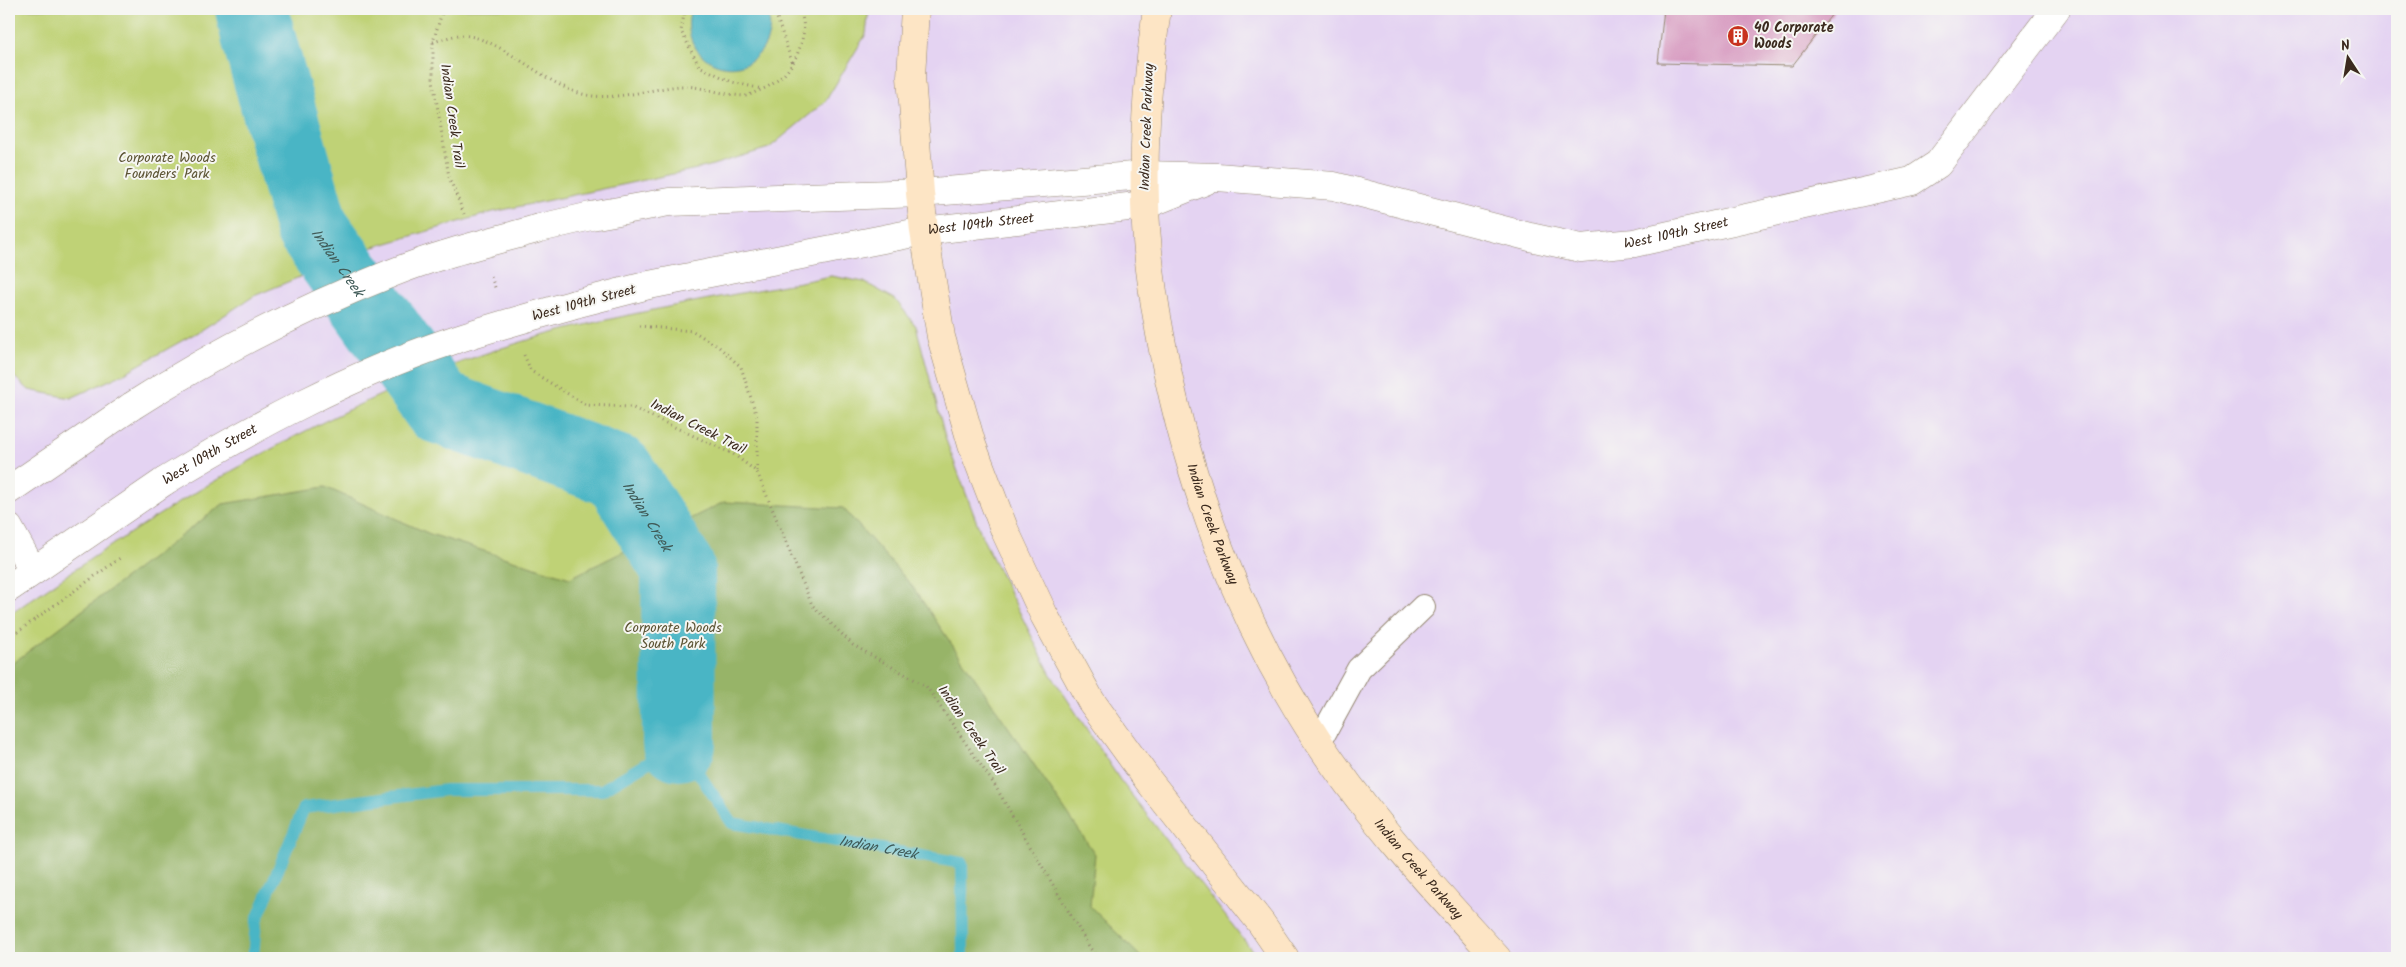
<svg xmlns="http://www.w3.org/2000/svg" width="2406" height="967" viewBox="0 0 2406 967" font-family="Kalam,sans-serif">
	<rect width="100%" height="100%" fill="#f6f6f2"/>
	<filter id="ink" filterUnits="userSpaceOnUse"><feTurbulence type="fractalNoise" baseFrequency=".02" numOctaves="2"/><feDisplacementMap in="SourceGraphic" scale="10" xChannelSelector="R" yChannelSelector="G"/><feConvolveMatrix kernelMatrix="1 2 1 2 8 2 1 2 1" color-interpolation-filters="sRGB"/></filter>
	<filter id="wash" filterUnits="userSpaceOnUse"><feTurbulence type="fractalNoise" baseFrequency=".0096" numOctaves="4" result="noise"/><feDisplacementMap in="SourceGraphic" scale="20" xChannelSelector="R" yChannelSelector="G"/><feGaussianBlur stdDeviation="1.12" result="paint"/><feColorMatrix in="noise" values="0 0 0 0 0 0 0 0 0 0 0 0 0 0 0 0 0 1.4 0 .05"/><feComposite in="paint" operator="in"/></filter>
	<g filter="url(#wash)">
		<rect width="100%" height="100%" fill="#ece1c2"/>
		<!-- built -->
		<rect fill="#e4d3f2" x="9" y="9" width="2388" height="949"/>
		<!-- green -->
		<g fill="#bfd276" stroke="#7d7e4a">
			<path d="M 9,9 L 869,9 L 866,34 L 825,102 L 769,148 L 706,167 L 493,212 L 367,249 L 254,296 L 203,329 L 121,375 L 71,398 L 29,390 L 9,372 Z"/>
			<path d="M 831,276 L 864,282 L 895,299 L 916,326 L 946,440 L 983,539 L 1050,673 L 1120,780 L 1258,958 L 9,958 L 9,615 C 152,514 312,414 478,356 C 589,317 716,299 831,276 Z"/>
		</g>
		<!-- forest -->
		<path fill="#97b467" stroke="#696f42" d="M 325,487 L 430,534 L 570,578 L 724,502 L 843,508 L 912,586 L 1095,854 L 1090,906 L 1142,958 L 9,958 L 9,666 L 223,504 Z"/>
		<!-- water -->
		<path fill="#49b5c5" stroke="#427072" d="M 691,9 L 766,9 C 771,19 771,32 766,43 C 743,90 675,61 691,9 Z"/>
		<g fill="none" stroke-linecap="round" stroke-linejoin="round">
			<!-- stream -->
			<path stroke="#49b5c5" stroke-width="12" id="s1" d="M 253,958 L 256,922 L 304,808 L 446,790 L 602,790 L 679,744 L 732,823 L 962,863 L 963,958"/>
			<!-- river -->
			<path stroke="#49b5c5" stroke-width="74" id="s2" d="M 252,9 L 258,36 L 312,228 L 439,407 L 618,472 L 678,568 L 679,744"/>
		</g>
		<g id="blocks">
			<!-- building -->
			<path fill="#d594bd" d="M 1664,9 L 1836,9 L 1792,66 L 1658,63 Z"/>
		</g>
	</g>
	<g filter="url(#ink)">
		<use href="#blocks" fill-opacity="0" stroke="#948670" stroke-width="1"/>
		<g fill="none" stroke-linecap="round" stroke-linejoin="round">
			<!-- lane casing -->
			<g stroke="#948670" stroke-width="26">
				<path id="lane" d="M 1319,742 L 1359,669 L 1423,607"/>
			</g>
			<!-- street casing -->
			<g stroke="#948670" stroke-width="29">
				<g id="street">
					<path id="s3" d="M 540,228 L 591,216 L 669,202 L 920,193 L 1145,175 L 1217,177 L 1334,186 L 1530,237 L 1581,248 L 1634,243 L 1912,181 L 1938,164 L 2056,9"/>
					<path id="s4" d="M 575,304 L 649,285 L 924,231 L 1145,205 L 1205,181"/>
					<path d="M 9,490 L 132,406"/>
					<path d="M 9,528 L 33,571"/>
					<path d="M 9,588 L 165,481"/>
				</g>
			</g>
			<!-- secondary casing -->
			<g stroke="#948670" stroke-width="29">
				<g id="secondary">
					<path d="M 915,9 L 911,77 L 920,193 L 924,231 L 941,337 L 972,445 L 1005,531 L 1044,615 L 1091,701 L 1148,780 L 1261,923 L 1285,958"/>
					<path id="s5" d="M 1157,9 C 1148,73 1143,138 1145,203 C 1146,247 1152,291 1160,334 C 1186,478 1238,621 1319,743 C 1371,821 1434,889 1497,958"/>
				</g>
			</g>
			<!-- path -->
			<g stroke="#948670" stroke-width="3" stroke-dasharray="1 4" stroke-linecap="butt">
				<path d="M 443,9 L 433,42 L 433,80 L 449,177 L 464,214"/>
				<path d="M 685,9 L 681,31 L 699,66 L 732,82 L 762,89"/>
				<path d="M 774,9 L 793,65"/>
				<path d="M 433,42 C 441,40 451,36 459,35 C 499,35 543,84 582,94 C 613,102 649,89 680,86 C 697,85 723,95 744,96 C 749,96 753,93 758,91 C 783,82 798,62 803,35 C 805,27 802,17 801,9"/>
				<path d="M 491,277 L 496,290"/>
				<path d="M 639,326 L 693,331 L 719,347 L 741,367 L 757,417 L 757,472"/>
				<path d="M 524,355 L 531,371 L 586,405 L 631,407 L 733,454 L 757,472 L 812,605 L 853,645 L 926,686 L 994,784 L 1090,948 L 1098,958"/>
				<path d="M 9,638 L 120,558"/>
			</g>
			<!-- lane -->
			<use href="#lane" stroke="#fff" stroke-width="24"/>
			<!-- street -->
			<use href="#street" stroke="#fff" stroke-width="28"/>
			<!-- secondary -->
			<use href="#secondary" stroke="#fde5c5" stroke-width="28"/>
			<!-- street-bridge casing -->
			<g stroke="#948670" stroke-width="29" stroke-linecap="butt">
				<g id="street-bridge">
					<path d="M 132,406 C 213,354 301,309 392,273 C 439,254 491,242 540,228"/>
					<path id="s6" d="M 165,481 C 255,426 350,375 451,341 C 492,327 534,316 575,304"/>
				</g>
			</g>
			<!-- street-bridge -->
			<use href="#street-bridge" stroke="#fff" stroke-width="28"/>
		</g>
	</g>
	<!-- icons -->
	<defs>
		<g id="building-disc" transform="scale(1.125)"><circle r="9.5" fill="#c8321e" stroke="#f6f6f2"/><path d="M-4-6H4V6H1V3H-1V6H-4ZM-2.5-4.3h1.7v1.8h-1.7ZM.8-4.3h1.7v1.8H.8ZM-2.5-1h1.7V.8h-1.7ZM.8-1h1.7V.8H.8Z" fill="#fff"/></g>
	</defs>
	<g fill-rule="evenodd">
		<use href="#building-disc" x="1738" y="36"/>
	</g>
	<g text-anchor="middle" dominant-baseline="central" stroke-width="4" stroke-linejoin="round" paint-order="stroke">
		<!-- poi labels -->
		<g font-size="14" font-weight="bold" fill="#3b2a1e" stroke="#f6f6f2" text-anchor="start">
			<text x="1754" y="28">40 Corporate<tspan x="1754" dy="16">Woods</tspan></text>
		</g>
		<!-- street labels -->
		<g font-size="14" fill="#3b2a1e" stroke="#f6f6f2">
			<text transform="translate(452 116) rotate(82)">Indian Creek Trail</text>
			<text transform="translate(1147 127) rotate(-88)">Indian Creek Parkway</text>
			<text stroke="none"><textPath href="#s4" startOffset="414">West 109th Street</textPath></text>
			<text stroke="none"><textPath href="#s3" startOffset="1149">West 109th Street</textPath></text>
			<text transform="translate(584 303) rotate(-15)">West 109th Street</text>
			<text transform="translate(698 427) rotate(27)">Indian Creek Trail</text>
			<text stroke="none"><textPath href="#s6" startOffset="52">West 109th Street</textPath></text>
			<text stroke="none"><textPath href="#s5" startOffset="524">Indian Creek Parkway</textPath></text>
			<text transform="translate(971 730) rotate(55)">Indian Creek Trail</text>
			<text stroke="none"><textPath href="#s5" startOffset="929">Indian Creek Parkway</textPath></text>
		</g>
		<!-- park labels -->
		<g font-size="14" fill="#5c5434" stroke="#f6f6f2">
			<text x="167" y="158">Corporate Woods<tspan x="167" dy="16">Founders' Park</tspan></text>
			<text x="673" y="628">Corporate Woods<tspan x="673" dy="16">South Park</tspan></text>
		</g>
		<!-- water labels -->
		<g font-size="15" font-style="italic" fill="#405b58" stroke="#f6f6f2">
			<text stroke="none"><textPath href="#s2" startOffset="270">Indian Creek</textPath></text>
			<text stroke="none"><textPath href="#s2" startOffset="690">Indian Creek</textPath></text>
			<text stroke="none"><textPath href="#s1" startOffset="792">Indian Creek</textPath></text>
		</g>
	</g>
	<!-- margin -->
	<rect width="2406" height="967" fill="none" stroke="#f6f6f2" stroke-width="30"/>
	<!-- north arrow -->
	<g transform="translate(2348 58) rotate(348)" stroke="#f6f6f2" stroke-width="4" paint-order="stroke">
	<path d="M0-4L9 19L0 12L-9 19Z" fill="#3b2a1e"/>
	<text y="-8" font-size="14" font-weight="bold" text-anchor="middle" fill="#3b2a1e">N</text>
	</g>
</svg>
